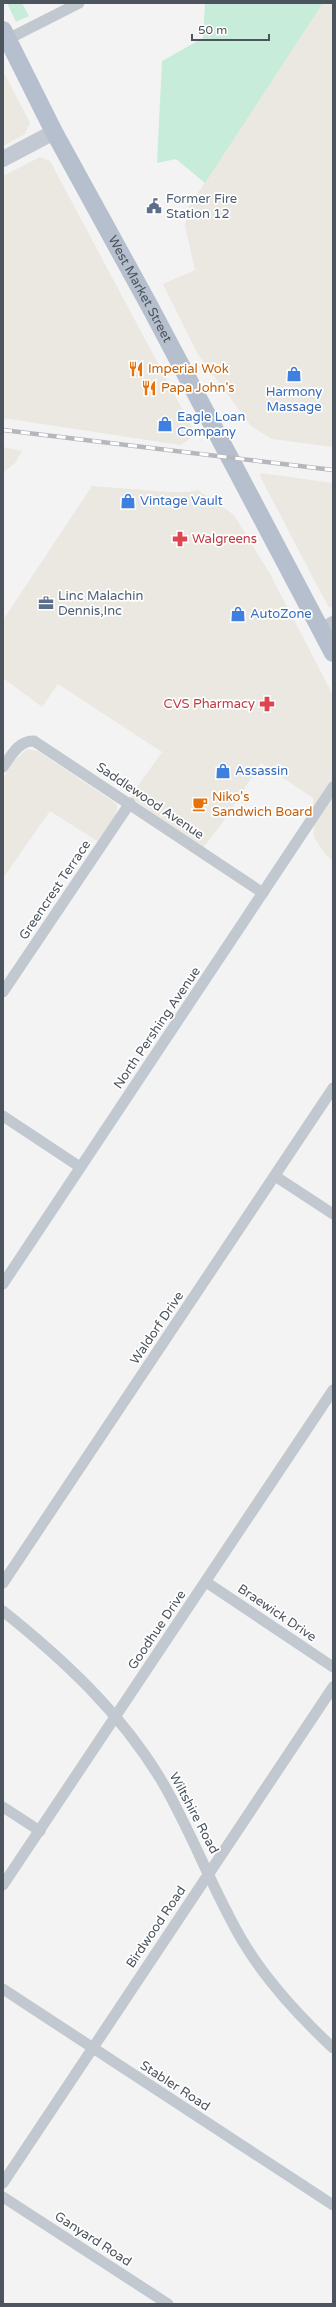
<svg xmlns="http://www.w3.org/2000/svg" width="336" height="2307" viewBox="0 0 336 2307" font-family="'Varela Round',sans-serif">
	<rect width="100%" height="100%" fill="#f4f3f3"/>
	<!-- commercial -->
	<g fill="#eae8e1">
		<path d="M 323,3 L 333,3 L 333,447 L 272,439 L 251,426 L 197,353 L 163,284 L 195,270 L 185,226 L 188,208 Z"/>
		<path d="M 3,71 L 30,123 L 25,134 L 3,146 Z"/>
		<path d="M 40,157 L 50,161 L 196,435 L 180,445 L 3,418 L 3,176 Z"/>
		<path d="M 3,447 L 22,451 L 15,463 L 3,473 Z"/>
		<path d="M 261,473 L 333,483 L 333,608 L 329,607 L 321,593 L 260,476 Z"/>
		<path d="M 92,486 L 170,492 L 189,492 L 198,490 L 234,515 L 270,574 L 333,695 L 333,861 L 325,854 L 314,837 L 313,798 L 261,763 L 222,823 L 203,848 L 130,797 L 162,752 L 58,684 L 42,707 L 3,678 L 3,620 Z"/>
		<path d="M 27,749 L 38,751 L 117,804 L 117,808 L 116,816 L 97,841 L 50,811 L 3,878 L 3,778 L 13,762 Z"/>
	</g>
	<!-- green -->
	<g fill="#c8ecda">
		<path d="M 7,3 L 22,3 L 29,16 L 16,22 Z"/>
		<path d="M 205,3 L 323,3 L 205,183 L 176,159 L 157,163 L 162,61 L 203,38 Z"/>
	</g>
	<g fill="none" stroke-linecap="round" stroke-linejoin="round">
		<!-- street -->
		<g stroke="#c2c8cf" stroke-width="11">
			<path d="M 8,39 L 79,3"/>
			<path d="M 3,767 C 11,756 19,740 34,741 L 263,893"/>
			<path d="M 3,992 L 130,803"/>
			<path d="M 3,1116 L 80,1167"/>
			<path d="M 275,1176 L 333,1214"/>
			<path d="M 3,1284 L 333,787"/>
			<path d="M 206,1582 L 333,1667"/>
			<path d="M 3,1583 L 333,1088"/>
			<path d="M 3,1611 C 63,1659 119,1711 160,1778 C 191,1830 211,1887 242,1940 C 266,1981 299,2016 333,2048"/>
			<path d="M 3,1807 L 40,1831"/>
			<path d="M 3,1885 L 333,1390"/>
			<path d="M 3,1989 L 333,2205"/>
			<path d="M 3,2183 L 333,1687"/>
			<path d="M 3,2197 L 168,2304"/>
		</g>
		<!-- secondary -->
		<g stroke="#c3c9d3" stroke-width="16">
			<path d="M 3,159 L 54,132"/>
			<path d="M 322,631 L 333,624"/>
		</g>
		<!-- primary -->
		<path stroke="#b6bfcd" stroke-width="18" id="s1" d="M 3,30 L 54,132 L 149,305 L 333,653"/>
		<!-- rail casing -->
		<g stroke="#b6b7bc" stroke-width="4.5">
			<path id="rail" d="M 3,430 L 333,470"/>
		</g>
		<!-- rail -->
		<use href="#rail" stroke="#fff" stroke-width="3" stroke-dasharray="9" stroke-linecap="butt"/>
	</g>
	<!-- icons -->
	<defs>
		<g id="civic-bare" transform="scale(1.2)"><path d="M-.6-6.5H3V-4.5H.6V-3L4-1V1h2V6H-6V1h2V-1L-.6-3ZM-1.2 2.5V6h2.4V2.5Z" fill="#5c6f8a" stroke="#fff" stroke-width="2.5" paint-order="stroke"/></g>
		<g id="restaurant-bare" transform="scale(1.2)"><path d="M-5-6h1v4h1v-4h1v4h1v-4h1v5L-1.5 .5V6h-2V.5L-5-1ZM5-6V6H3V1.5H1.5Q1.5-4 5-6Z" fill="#e8710a" stroke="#fff" stroke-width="2.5" paint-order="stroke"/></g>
		<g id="shop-bare" transform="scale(1.2)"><path d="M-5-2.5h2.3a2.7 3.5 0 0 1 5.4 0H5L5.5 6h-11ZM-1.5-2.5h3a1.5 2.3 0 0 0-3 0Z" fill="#3f7fe0" stroke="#fff" stroke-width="2.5" paint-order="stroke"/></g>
		<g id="pharmacy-bare" transform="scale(1.2)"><path d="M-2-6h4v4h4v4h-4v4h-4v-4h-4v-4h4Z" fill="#e0444e" stroke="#fff" stroke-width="2.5" paint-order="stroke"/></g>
		<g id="office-bare" transform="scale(1.2)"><path d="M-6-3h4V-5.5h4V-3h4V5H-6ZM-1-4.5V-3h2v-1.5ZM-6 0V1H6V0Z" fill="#5c6f8a" stroke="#fff" stroke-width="2.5" paint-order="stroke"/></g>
		<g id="cafe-bare" transform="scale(1.2)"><path d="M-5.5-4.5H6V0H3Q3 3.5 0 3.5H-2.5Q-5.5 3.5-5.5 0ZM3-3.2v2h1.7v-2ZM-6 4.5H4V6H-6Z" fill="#e8710a" stroke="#fff" stroke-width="2.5" paint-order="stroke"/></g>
	</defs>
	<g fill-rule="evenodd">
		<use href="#civic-bare" x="154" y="206"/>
		<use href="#restaurant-bare" x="136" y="369"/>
		<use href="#shop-bare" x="294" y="374"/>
		<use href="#restaurant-bare" x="149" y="388"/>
		<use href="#shop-bare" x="165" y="424"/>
		<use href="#shop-bare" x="128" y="501"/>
		<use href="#pharmacy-bare" x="180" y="539"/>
		<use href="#office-bare" x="46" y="603"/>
		<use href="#shop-bare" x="238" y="614"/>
		<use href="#pharmacy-bare" x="267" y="704"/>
		<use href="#shop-bare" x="223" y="771"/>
		<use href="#cafe-bare" x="200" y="804"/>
	</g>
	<g text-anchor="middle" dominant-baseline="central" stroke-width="3.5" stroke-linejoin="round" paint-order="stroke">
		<!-- service labels -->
		<g font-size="13" fill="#4e5e75" stroke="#fff" text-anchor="start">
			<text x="166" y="199">Former Fire<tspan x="166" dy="15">Station 12</tspan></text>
			<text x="58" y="596">Linc Malachin<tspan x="58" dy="15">Dennis,Inc</tspan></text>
		</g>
		<!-- street labels -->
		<g font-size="13" fill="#4c545e" stroke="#fff">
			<text stroke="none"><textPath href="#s1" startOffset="293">West Market Street</textPath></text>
			<text transform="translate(150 801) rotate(34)">Saddlewood Avenue</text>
			<text transform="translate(55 890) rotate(-56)">Greencrest Terrace</text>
			<text transform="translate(157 1028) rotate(-56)">North Pershing Avenue</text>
			<text transform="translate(157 1328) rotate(-56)">Waldorf Drive</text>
			<text transform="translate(277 1613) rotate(34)">Braewick Drive</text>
			<text transform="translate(157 1630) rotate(-56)">Goodhue Drive</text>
			<text transform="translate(194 1813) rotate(62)">Wiltshire Road</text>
			<text transform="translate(156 1927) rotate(-56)">Birdwood Road</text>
			<text transform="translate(175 2086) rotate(33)">Stabler Road</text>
			<text transform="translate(93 2239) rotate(33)">Ganyard Road</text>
		</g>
		<!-- food labels -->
		<g font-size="13" fill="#c56008" stroke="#fff" text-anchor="start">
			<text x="148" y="369">Imperial Wok</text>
			<text x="161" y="388">Papa John's</text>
			<text x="212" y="797">Niko's<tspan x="212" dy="15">Sandwich Board</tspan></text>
		</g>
		<!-- shop labels -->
		<g font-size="13" fill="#366cbe" stroke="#fff" text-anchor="start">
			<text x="294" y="392" text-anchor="middle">Harmony<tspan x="294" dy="15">Massage</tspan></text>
			<text x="177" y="417">Eagle Loan<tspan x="177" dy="15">Company</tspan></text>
			<text x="140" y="501">Vintage Vault</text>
			<text x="250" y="614">AutoZone</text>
			<text x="235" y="771">Assassin</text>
		</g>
		<!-- health labels -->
		<g font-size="13" fill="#be3a42" stroke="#fff" text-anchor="start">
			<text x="192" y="539">Walgreens</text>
			<text x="255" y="704" text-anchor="end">CVS Pharmacy</text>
		</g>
	</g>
	<!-- border -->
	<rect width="336" height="2307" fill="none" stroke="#4c545e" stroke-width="8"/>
	<!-- scale -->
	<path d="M192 34v6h77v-6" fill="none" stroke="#4c545e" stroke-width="2"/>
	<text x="198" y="34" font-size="12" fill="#4c545e" stroke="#ffffff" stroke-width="3" paint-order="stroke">50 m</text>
</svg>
